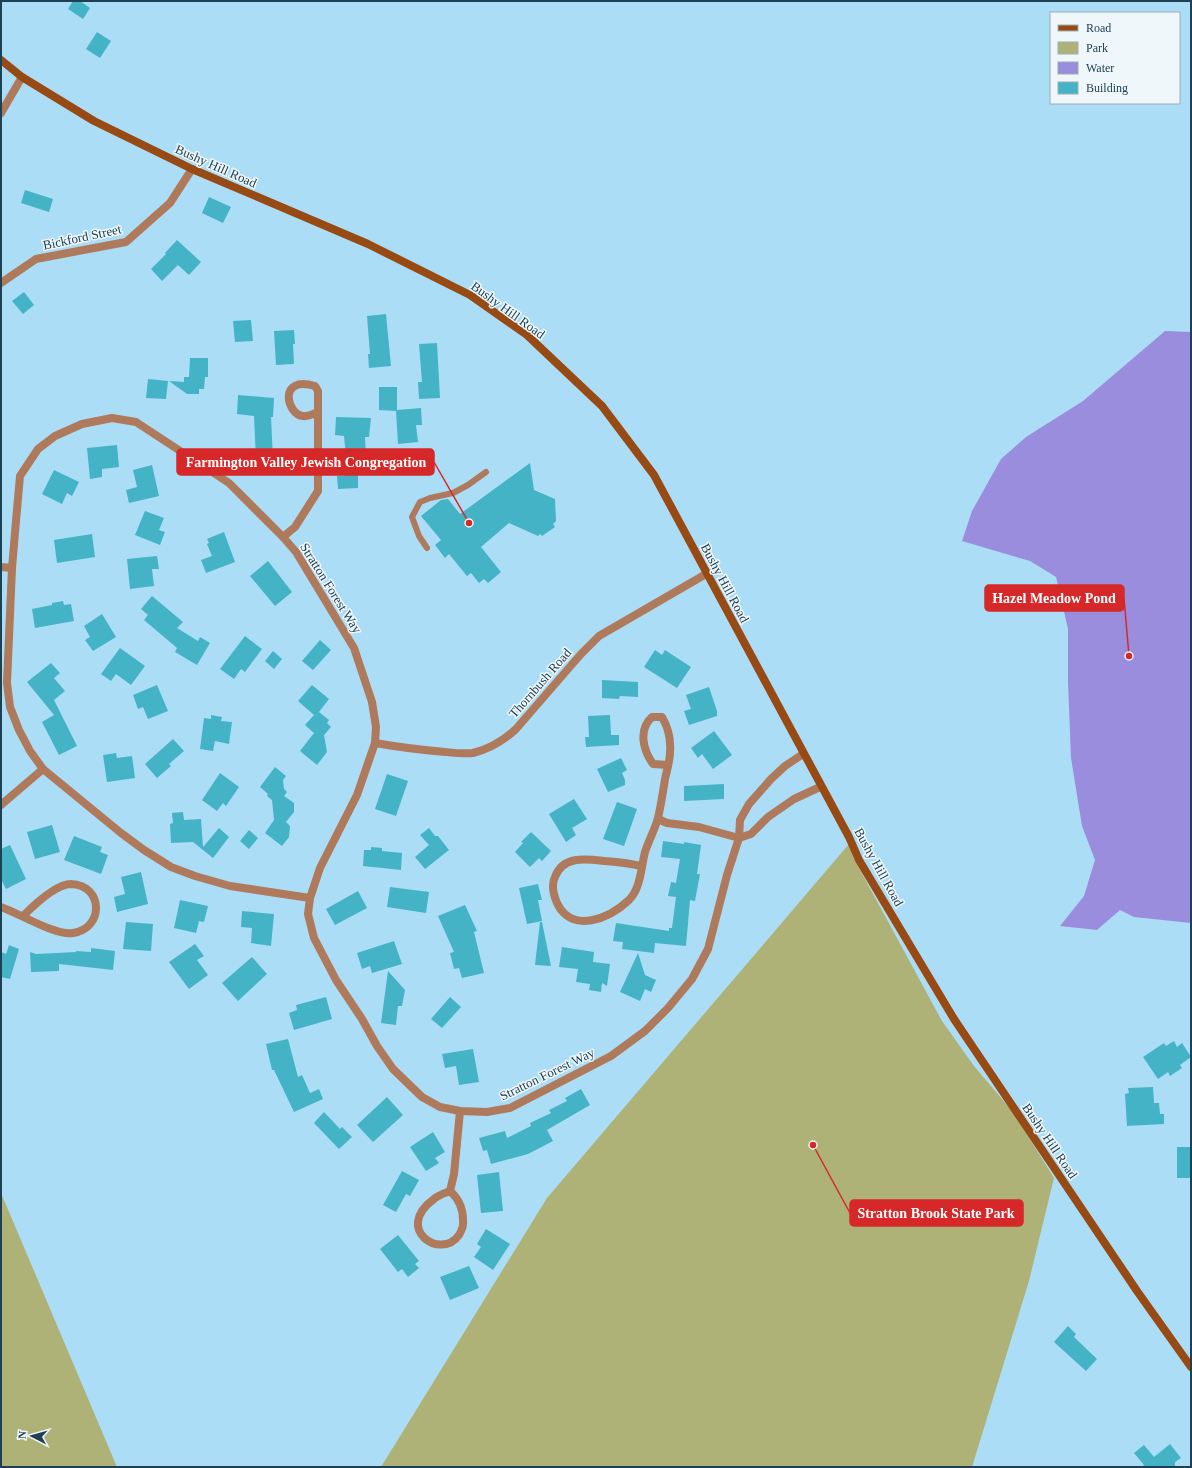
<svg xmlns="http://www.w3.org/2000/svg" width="1192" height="1468" viewBox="0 0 1192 1468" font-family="Georgia,serif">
	<rect width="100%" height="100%" fill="#acddf6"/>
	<!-- green -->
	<g fill="#afb277">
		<path d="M 849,844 L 853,857 L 942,1021 L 974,1066 L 1013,1112 L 1054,1178 L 1029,1281 L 972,1467 L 381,1467 L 547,1198 Z"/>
		<path d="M 1,1193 L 117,1467 L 1,1467 Z"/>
	</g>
	<!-- water -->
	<path fill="#9a8dde" d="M 1165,331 L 1191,332 L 1191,923 L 1134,917 L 1120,910 L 1097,930 L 1060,926 L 1084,896 L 1095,860 L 1082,826 L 1071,758 L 1068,683 L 1068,629 L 1056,577 L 1030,561 L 962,541 L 972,511 L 1001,459 L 1026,437 L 1083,401 Z"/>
	<!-- building -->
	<g fill="#44b3c5">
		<path d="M 73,1 L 80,1 L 90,8 L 83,19 L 68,9 Z"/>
		<path d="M 97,32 L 111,41 L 100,58 L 86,49 Z"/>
		<path d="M 25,190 L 53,199 L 49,212 L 21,203 Z"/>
		<path d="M 209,197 L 231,207 L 223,223 L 202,213 Z"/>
		<path d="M 177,240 L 201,262 L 189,275 L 178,265 L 162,281 L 151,269 L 166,254 L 165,253 Z"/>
		<path d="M 24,292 L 34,305 L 23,314 L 12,301 Z"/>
		<path d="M 386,314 L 391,366 L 369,368 L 368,354 L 370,354 L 367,316 Z"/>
		<path d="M 251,320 L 253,341 L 235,342 L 233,321 Z"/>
		<path d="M 294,330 L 295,344 L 293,344 L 294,364 L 276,365 L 274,331 Z"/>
		<path d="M 437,343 L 440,398 L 419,399 L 418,382 L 422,382 L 419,344 Z"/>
		<path d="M 190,358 L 208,358 L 208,377 L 205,377 L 204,389 L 199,389 L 199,394 L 187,394 L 169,381 L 184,382 L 184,377 L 189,377 Z"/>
		<path d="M 148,379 L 168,381 L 166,399 L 146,398 Z"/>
		<path d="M 379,387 L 397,387 L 397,410 L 421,408 L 422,425 L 416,425 L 418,442 L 398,444 L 396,411 L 379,410 Z"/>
		<path d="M 238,395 L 274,398 L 273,417 L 271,417 L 273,459 L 256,460 L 254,416 L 237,414 Z"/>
		<path d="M 336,417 L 371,418 L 369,437 L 365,437 L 366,456 L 361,456 L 362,474 L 358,474 L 358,488 L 338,489 L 337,476 L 344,476 L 342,457 L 346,457 L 344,436 L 335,435 Z"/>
		<path d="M 117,445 L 119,467 L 102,469 L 102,477 L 90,479 L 87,448 Z"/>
		<path d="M 530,463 L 534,490 L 555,499 L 556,521 L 553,524 L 555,527 L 542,536 L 540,534 L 538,536 L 509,523 L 481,547 L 501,572 L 488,583 L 484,579 L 479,583 L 471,573 L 467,576 L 449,554 L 445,558 L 435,545 L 441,540 L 421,516 L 441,500 L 448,499 L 460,514 Z"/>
		<path d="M 152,465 L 159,496 L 129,503 L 126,490 L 137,487 L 133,470 Z"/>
		<path d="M 54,470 L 79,482 L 72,496 L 67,493 L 62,504 L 42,494 Z"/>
		<path d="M 145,511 L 164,518 L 159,530 L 165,532 L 160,545 L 135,535 Z"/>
		<path d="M 224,532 L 235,562 L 206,573 L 201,560 L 212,556 L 207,544 L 209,543 L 207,539 Z"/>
		<path d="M 92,534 L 95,557 L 57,563 L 54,540 Z"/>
		<path d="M 157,556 L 159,569 L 152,569 L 154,586 L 130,589 L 127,559 Z"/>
		<path d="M 268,561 L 292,592 L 275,606 L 250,576 Z"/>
		<path d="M 152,596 L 183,622 L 177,628 L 198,641 L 200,637 L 210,643 L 197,665 L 175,652 L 177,648 L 144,620 L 148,615 L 141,609 Z"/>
		<path d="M 63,601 L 64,605 L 71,604 L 74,621 L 35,628 L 32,609 L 52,605 L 52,603 Z"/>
		<path d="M 102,614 L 116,637 L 93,651 L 85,640 L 90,637 L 84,626 Z"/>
		<path d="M 245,636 L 262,649 L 245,672 L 241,669 L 234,679 L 220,669 Z"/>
		<path d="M 320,640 L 331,650 L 313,670 L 302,661 Z"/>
		<path d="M 120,648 L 145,666 L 131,685 L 116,674 L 111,681 L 101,674 Z"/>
		<path d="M 655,650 L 662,655 L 665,650 L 691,667 L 677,688 L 644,667 Z"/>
		<path d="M 273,651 L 282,659 L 274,669 L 265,661 Z"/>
		<path d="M 51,663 L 60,673 L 54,678 L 65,691 L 54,700 L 77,746 L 59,755 L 42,722 L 54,715 L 27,682 Z"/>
		<path d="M 602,680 L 638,682 L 638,697 L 620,696 L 619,699 L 602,698 Z"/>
		<path d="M 157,685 L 168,711 L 148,719 L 143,707 L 138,709 L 133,695 Z"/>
		<path d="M 312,685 L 329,699 L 319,712 L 329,720 L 327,723 L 331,727 L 324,735 L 327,752 L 317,765 L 300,751 L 314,733 L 305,725 L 314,715 L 298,701 Z"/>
		<path d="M 709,687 L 717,711 L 717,716 L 689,725 L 684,711 L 691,709 L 686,695 Z"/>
		<path d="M 211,715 L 222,717 L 221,721 L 232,722 L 229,744 L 215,741 L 213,751 L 200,749 L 204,718 L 211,719 Z"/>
		<path d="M 610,715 L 611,735 L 619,735 L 619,745 L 586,747 L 585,737 L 589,737 L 588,716 Z"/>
		<path d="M 714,731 L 732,755 L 713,769 L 702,754 L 698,758 L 691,748 Z"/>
		<path d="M 173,739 L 184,751 L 169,764 L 171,766 L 157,778 L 145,764 Z"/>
		<path d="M 116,753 L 117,758 L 132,756 L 135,778 L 107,782 L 103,755 Z"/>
		<path d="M 621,758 L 627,770 L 622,773 L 625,780 L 625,785 L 608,792 L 597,769 Z"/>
		<path d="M 275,767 L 286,776 L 283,780 L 284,789 L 287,792 L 284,796 L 294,803 L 294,812 L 286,822 L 290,826 L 289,837 L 282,846 L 265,833 L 274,820 L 272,800 L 267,796 L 268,794 L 260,787 Z"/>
		<path d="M 220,773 L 239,787 L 226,806 L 223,803 L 217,811 L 202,800 Z"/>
		<path d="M 387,774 L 408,781 L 396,816 L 375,809 Z"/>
		<path d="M 724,784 L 724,799 L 684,801 L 684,786 Z"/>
		<path d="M 574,799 L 587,819 L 572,828 L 576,835 L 566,842 L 549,814 Z"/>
		<path d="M 617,802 L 637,809 L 624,846 L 603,839 Z"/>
		<path d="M 183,812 L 184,820 L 201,819 L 203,847 L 219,828 L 229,837 L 213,858 L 193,842 L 171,843 L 170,824 L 173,823 L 172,813 Z"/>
		<path d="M 52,825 L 60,852 L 35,859 L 27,832 Z"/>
		<path d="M 429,828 L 435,836 L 438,836 L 449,850 L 425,869 L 415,857 L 429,845 L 420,835 Z"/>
		<path d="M 249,830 L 258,838 L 249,849 L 240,841 Z"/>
		<path d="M 531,832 L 551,851 L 542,861 L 539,858 L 530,867 L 515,852 L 523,843 L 521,842 Z"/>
		<path d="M 74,836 L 102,847 L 100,852 L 108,855 L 101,874 L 64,860 Z"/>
		<path d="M 663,841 L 684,844 L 684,842 L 701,845 L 697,874 L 700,874 L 695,901 L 690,900 L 686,946 L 655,943 L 654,953 L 622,949 L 623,942 L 613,941 L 616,923 L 669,931 L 669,928 L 672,928 L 676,897 L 668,896 L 671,882 L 676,883 L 680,859 L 661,857 Z"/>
		<path d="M 10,845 L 26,879 L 6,889 L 1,879 L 1,849 Z"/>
		<path d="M 371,847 L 382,848 L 382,851 L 402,853 L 401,870 L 363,866 L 364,850 L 371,850 Z"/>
		<path d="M 141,872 L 148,904 L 117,912 L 114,897 L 125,894 L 121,877 Z"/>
		<path d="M 538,884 L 542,900 L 538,900 L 542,921 L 527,924 L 519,888 Z"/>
		<path d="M 390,887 L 429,892 L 426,913 L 387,907 Z"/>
		<path d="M 358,891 L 367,908 L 335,925 L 326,909 Z"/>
		<path d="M 180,900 L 208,906 L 204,922 L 199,921 L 196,933 L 174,928 Z"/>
		<path d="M 465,905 L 477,931 L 474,932 L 484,973 L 462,978 L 459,968 L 454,969 L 450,953 L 454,952 L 438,916 Z"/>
		<path d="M 242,911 L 274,914 L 271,946 L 251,943 L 252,928 L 241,927 Z"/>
		<path d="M 126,922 L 153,924 L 151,951 L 123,949 Z"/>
		<path d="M 540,922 L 542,922 L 551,966 L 535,965 Z"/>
		<path d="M 394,941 L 402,964 L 372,973 L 370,966 L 362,969 L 357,953 Z"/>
		<path d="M 195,944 L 204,956 L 197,960 L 208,975 L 189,989 L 169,962 Z"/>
		<path d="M 9,945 L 19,949 L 10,979 L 1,977 L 1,952 L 6,954 Z"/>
		<path d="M 562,947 L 594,952 L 593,962 L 610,964 L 607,986 L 602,983 L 601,992 L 589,990 L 590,984 L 576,982 L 578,969 L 559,967 Z"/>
		<path d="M 91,948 L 115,951 L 113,970 L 59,964 L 59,971 L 31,972 L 30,952 L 36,954 L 76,952 L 76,951 L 91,952 Z"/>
		<path d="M 638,953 L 645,975 L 656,980 L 651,992 L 645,989 L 640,1001 L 620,992 Z"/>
		<path d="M 252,957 L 267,974 L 238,1001 L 222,983 Z"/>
		<path d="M 388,971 L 405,990 L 402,1006 L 398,1006 L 396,1025 L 381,1023 Z"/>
		<path d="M 326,997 L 332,1019 L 294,1030 L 289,1013 L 297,1010 L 296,1005 Z"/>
		<path d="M 450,997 L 461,1007 L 442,1028 L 431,1019 Z"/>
		<path d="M 288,1039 L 298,1077 L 302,1075 L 310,1093 L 319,1089 L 323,1099 L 294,1112 L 274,1070 L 272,1070 L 266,1044 Z"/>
		<path d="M 1174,1041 L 1177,1047 L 1182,1043 L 1191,1057 L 1180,1065 L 1182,1068 L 1170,1076 L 1168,1072 L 1158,1079 L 1143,1057 L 1164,1043 L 1166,1046 Z"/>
		<path d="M 473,1049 L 479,1082 L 459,1085 L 456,1066 L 445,1068 L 442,1054 Z"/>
		<path d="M 1153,1087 L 1154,1103 L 1159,1103 L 1160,1114 L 1164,1114 L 1164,1124 L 1127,1126 L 1125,1094 L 1129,1093 L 1128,1088 Z"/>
		<path d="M 581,1089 L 590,1105 L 547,1130 L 553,1141 L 528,1154 L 491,1164 L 487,1150 L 483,1151 L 479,1138 L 505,1131 L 507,1138 L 531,1126 L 530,1123 L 551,1113 L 549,1110 L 567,1101 L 565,1098 Z"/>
		<path d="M 387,1097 L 403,1115 L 373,1142 L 357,1125 Z"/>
		<path d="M 324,1112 L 340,1129 L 342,1127 L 352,1137 L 339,1149 L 314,1123 Z"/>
		<path d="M 433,1132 L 445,1152 L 435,1158 L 439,1163 L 426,1171 L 410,1147 Z"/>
		<rect x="1177" y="1147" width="14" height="31"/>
		<path d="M 402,1171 L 419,1180 L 410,1196 L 406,1194 L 396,1212 L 383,1205 Z"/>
		<path d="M 499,1172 L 503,1211 L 481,1213 L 477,1175 Z"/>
		<path d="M 486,1229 L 510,1244 L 493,1270 L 474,1257 L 481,1247 L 477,1244 Z"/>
		<path d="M 398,1235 L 419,1261 L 415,1264 L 419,1268 L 408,1277 L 402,1269 L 398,1272 L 380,1249 Z"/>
		<path d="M 469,1266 L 479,1288 L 450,1300 L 440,1277 Z"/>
		<path d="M 1068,1326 L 1076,1334 L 1074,1337 L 1097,1359 L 1086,1371 L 1054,1342 Z"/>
		<path d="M 1170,1444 L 1181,1458 L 1175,1462 L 1175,1467 L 1142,1467 L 1144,1465 L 1134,1453 L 1144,1445 L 1154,1457 Z"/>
	</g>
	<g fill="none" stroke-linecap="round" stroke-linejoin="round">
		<!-- service -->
		<path stroke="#af795b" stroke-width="6" d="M 427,548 L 419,536 L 412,517 L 420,502 L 430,498 L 453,493 L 468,485 L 486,472"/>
		<!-- minor -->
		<g stroke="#af795b" stroke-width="8">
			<path d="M 1,113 L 22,77"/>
			<path d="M 1,283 L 36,259 L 126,242 L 170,203 L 192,169"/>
			<path d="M 283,537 L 295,527 L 318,491 L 318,391 L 315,386 C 277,375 287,415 303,416 C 309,417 313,414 318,412"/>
			<path d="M 1,567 L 12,568"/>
			<path d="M 375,743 C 398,747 422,750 445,752 C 455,753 464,754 473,753 C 489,749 504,740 516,729 L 581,654 L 599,636 L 706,574"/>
			<path d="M 1,805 L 43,769"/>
			<path d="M 658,819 L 667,823 L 699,827 L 739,838"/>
			<path d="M 739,838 L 751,834 L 768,817 L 794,799 L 820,787"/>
			<path d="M 641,866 C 629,863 617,862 605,861 C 587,859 563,855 555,877 C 551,885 554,896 557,903 C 572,935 610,918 629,900 C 641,888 641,867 645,852 C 649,840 655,829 658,818 C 661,805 663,792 665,779 C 667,770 670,761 670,752 C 671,739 668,727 662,717 L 652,717 C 638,730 643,750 653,764 L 668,765"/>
			<path d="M 310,898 L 230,886 L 195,876 L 171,867 L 144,850 L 121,833 L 43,769 L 30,751 L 19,730 L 10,707 L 7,683 L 12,568 L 16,521 L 20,476 L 38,449 L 55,436 L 82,424 L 112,418 L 136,422 L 229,483 L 283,537 L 296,552 L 354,648 L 372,702 L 376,727 L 375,743 L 357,795 L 320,868 L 310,898 L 308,914 L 314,938 L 336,980 L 362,1019 L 377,1046 L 393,1069 L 422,1097 L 440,1107 L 460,1111 L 487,1112 L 510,1108 L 611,1056 L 645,1031 L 668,1008 L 692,979 L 708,949 L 727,875 L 739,838 L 740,820 L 749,804 L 771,779 L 785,766 L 803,754"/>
			<path d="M 1,907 C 19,913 55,936 73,933 C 104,929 104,885 71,884 C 56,884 33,906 23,916"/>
			<path d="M 450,1191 C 459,1199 463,1209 463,1220 C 464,1226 462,1230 459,1235 C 441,1261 393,1229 434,1199 C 438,1195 445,1193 450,1191 L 454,1174 L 460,1111"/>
		</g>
		<!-- secondary -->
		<path stroke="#974a14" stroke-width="8" d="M 1,60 L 22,77 L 94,121 L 192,169 L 368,244 L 470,295 L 527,335 L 602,406 L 654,475 L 849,837 L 859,860 L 954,1019 L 1137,1291 L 1191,1367"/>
	</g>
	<g text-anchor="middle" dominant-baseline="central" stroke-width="3" stroke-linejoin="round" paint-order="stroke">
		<!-- street labels -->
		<g font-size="13" fill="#1d4152" stroke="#eff7fb">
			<text transform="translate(216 166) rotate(24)">Bushy Hill Road</text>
			<text transform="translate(82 237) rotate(-12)">Bickford Street</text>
			<text transform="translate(508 310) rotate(36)">Bushy Hill Road</text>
			<text transform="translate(725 583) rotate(62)">Bushy Hill Road</text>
			<text transform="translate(331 588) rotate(58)">Stratton Forest Way</text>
			<text transform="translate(540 683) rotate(-49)">Thornbush Road</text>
			<text transform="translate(879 867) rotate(61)">Bushy Hill Road</text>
			<text transform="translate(547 1074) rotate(-26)">Stratton Forest Way</text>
			<text transform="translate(1050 1141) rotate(56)">Bushy Hill Road</text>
		</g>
	</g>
	<!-- callouts -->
	<path fill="none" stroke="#d62828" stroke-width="1.5" d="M469 523L434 462M1129 656L1124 598M813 1145L850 1213"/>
	<g fill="#d62828" stroke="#eff7fb" stroke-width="1.5">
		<circle cx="469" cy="523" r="4"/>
		<circle cx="1129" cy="656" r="4"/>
		<circle cx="813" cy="1145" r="4"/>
	</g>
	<g fill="#d62828" stroke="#d62828" stroke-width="1.5">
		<rect x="177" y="449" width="257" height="26" rx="4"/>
		<rect x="985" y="585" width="139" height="26" rx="4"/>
		<rect x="850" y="1200" width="173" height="26" rx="4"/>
	</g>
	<g font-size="14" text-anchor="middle" font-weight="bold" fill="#fff">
		<text x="306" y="467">Farmington Valley Jewish Congregation</text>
		<text x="1054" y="603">Hazel Meadow Pond</text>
		<text x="936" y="1218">Stratton Brook State Park</text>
	</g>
	<!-- border -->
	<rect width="1192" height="1468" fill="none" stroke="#1d4152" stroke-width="4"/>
	<!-- legend -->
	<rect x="1050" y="12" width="130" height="92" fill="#eff7fb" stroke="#9baeb7"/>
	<rect x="1058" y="25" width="20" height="6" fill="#974a14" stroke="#9baeb7"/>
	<text x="1086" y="32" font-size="12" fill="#1d4152">Road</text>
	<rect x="1058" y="42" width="20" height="12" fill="#afb277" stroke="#9baeb7"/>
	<text x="1086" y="52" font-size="12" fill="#1d4152">Park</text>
	<rect x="1058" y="62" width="20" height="12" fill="#9a8dde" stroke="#9baeb7"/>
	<text x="1086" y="72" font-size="12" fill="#1d4152">Water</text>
	<rect x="1058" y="82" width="20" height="12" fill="#44b3c5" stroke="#9baeb7"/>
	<text x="1086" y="92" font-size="12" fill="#1d4152">Building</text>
	<!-- north arrow -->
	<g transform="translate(32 1436) rotate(276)" stroke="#eff7fb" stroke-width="3" paint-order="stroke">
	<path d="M0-3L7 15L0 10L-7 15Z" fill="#1d4152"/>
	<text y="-6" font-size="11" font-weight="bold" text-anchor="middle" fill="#1d4152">N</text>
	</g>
</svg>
